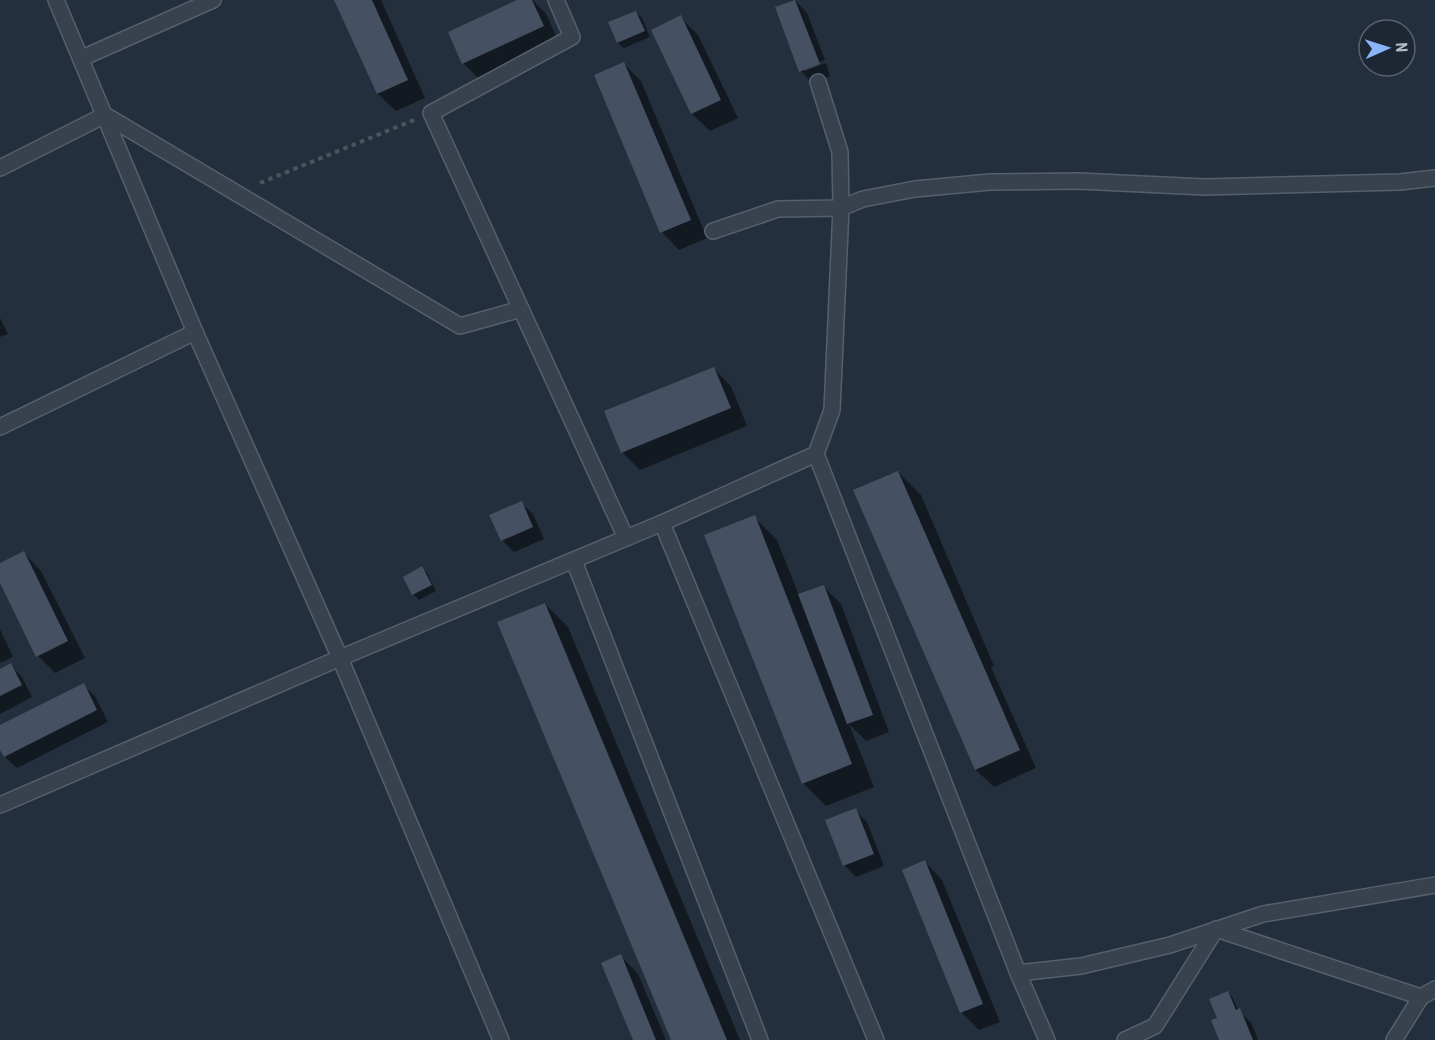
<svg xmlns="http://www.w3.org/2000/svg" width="1435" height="1040" viewBox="0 0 1435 1040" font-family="'Roboto Condensed',sans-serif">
	<rect width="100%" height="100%" fill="#242f3e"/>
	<!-- shadow -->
	<g fill="#0007">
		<path d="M 336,0 L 381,0 L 425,98 L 396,111 L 378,94 Z"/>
		<path d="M 521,0 L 533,0 L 546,14 L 560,44 L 481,81 L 463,63 Z"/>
		<path d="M 796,1 L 807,13 L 825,60 L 805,68 L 805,71 L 826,63 L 830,76 L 812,83 L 801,71 L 777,8 Z"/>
		<path d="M 636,12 L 642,18 L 650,37 L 624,48 L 618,43 L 610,23 Z"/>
		<path d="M 680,17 L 698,35 L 738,118 L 710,131 L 692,114 L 653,31 Z"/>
		<path d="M 624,64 L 641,81 L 707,238 L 679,250 L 662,232 L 596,76 Z"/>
		<path d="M 0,318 L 8,334 L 0,337 Z"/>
		<path d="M 713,368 L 731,386 L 747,426 L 640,470 L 622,452 Z"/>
		<path d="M 898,472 L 921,495 L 994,666 L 991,667 L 1036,768 L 994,787 L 976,770 L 855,491 Z"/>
		<path d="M 521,503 L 533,514 L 544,539 L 514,552 L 502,540 Z"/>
		<path d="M 754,517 L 777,540 L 799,595 L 823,586 L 841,604 L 889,732 L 866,741 L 849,724 L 874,787 L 826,806 L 803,783 Z"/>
		<path d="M 24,553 L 41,571 L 85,658 L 55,673 L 38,656 L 0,580 L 0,565 Z"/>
		<path d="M 422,568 L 427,573 L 436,591 L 419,600 L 414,595 L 405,577 Z"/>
		<path d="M 545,604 L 568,627 L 740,1040 L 673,1040 Z"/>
		<path d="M 0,629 L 13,657 L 0,663 Z"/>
		<path d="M 10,665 L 22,677 L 32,697 L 0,714 L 0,671 Z"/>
		<path d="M 83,685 L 95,696 L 108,722 L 17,768 L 5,757 L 0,747 L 0,727 Z"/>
		<path d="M 855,810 L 867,822 L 884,866 L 856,877 L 844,865 Z"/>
		<path d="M 925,862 L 942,880 L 1000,1022 L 979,1030 L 961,1012 Z"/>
		<path d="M 621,956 L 638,974 L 666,1040 L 635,1040 Z"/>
		<path d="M 1228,992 L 1233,998 L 1238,1011 L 1251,1022 L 1258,1040 L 1220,1040 L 1220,1018 Z"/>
	</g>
	<!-- building -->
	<g fill="#455162">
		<path d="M 334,0 L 372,0 L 408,80 L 377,94 Z"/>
		<path d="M 517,0 L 532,0 L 544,26 L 462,64 L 448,32 Z"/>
		<path d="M 795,0 L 820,64 L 799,72 L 775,7 Z"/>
		<path d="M 636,11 L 645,31 L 617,43 L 608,22 Z"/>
		<path d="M 681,15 L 721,100 L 691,114 L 651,30 Z"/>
		<path d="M 624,62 L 691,220 L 660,233 L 594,75 Z"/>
		<path d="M 714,367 L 731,408 L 621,453 L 604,411 Z"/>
		<path d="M 898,471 L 1020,750 L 975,770 L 853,490 Z"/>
		<path d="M 522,501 L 533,527 L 501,541 L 489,515 Z"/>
		<path d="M 755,515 L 852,764 L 802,784 L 704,535 Z"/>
		<path d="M 24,551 L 68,641 L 36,657 L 0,583 L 0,563 Z"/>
		<path d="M 422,566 L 432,585 L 412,595 L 403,577 Z"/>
		<path d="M 824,585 L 873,715 L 847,724 L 798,594 Z"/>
		<path d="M 545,603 L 727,1040 L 671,1040 L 497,622 Z"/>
		<path d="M 11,663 L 22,685 L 0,696 L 0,669 Z"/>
		<path d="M 84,683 L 97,710 L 4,757 L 0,750 L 0,725 Z"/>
		<path d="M 856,808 L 874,854 L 843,866 L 825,820 Z"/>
		<path d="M 925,860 L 983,1004 L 960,1013 L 902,870 Z"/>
		<path d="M 621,954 L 656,1040 L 633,1040 L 601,963 Z"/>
		<path d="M 1228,991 L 1236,1010 L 1240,1008 L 1253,1040 L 1219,1040 L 1211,1020 L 1217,1018 L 1209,999 Z"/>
	</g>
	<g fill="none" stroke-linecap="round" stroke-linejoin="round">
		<!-- lane casing -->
		<g stroke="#565f6c" stroke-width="18">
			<g id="lane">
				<path d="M 56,0 L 195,332 L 340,658 L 501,1040"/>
				<path d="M 556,0 L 572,37 L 431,113 L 626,538"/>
				<path d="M 82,58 L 213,0"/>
				<path d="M 0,168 L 105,115 L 460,326 L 521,309"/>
				<path d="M 713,231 L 778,209 L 841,208 L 840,152 L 818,82"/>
				<path d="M 0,427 L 195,332"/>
				<path d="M 816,454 L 1018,973 L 1047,1040"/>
				<path d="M 662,523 L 876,1040"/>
				<path d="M 574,561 L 760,1040"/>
				<path d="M 0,805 L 340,658 L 662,523 L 816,454 L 832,410 L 841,208 L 863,199 L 915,189 L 990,182 L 1078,181 L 1205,187 L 1400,182 L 1435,178"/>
				<path d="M 1018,973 L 1081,966 L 1170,945 L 1263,914 L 1435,885"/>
				<path d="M 1125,1040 L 1155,1026 L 1216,929 L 1421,997"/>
				<path d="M 1394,1040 L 1421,997 L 1435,989"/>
			</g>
		</g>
		<!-- path -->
		<path stroke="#44595c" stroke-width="4" stroke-dasharray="4.5 4.5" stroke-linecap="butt" d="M 260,183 L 414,120"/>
		<!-- lane -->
		<use href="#lane" stroke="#38414e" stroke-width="15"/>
	</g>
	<!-- north arrow -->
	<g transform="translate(1387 48) rotate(87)"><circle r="28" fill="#1d2633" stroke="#59626f" stroke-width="1.5"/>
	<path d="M0-4.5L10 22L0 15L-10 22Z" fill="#8ab4f8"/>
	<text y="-9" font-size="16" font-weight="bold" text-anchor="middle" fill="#b4bcc9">N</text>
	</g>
</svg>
